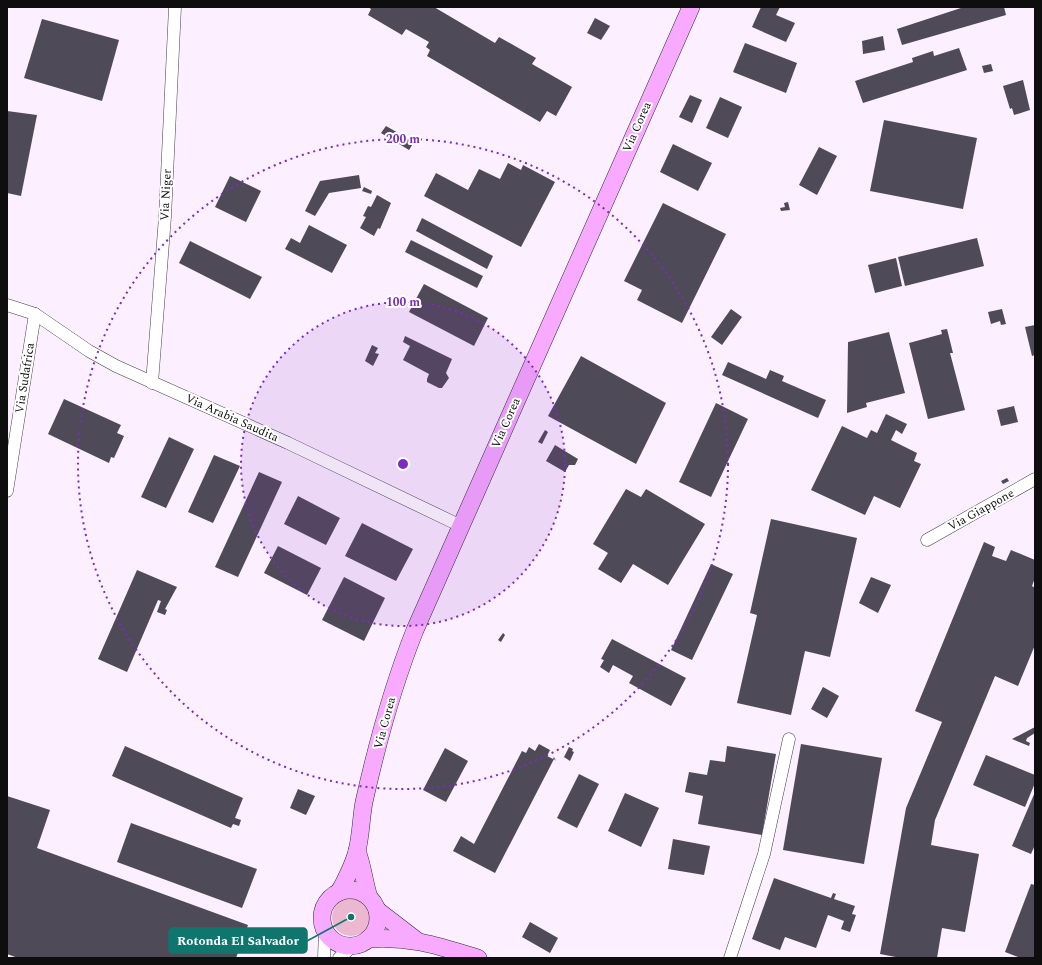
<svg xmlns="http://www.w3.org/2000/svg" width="1042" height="965" viewBox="0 0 1042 965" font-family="Spectral,serif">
	<rect width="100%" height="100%" fill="#fcefff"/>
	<!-- green -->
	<circle fill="#ebb7d1" cx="351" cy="917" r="19"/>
	<!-- building -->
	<g fill="#4f4a57">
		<path d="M 368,7 L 434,7 L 495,43 L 499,37 L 536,58 L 532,64 L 572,87 L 556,116 L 547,111 L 540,122 L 427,56 L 430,50 L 426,47 L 429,42 L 406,29 L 402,35 L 368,15 L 371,9 Z"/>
		<path d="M 761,7 L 780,7 L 776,15 L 795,23 L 786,42 L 752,27 Z"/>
		<path d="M 964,7 L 1004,7 L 1006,15 L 902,45 L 897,29 Z"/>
		<path d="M 595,18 L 610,26 L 601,40 L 587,33 Z"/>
		<path d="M 42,19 L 119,40 L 102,101 L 24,78 Z"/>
		<path d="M 883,36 L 885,50 L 863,54 L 862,41 Z"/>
		<path d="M 745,43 L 797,63 L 786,93 L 733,72 Z"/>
		<path d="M 959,48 L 967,70 L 863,103 L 855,81 L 913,62 L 912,58 L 933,51 L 934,56 Z"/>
		<path d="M 991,64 L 993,71 L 984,73 L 982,66 Z"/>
		<path d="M 1023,80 L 1030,110 L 1014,115 L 1012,108 L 1010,109 L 1003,86 Z"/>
		<path d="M 690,95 L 702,100 L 692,123 L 679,117 Z"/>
		<path d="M 720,97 L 742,107 L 728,138 L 706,128 Z"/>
		<path d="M 7,111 L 37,115 L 21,196 L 7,193 Z"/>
		<path d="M 884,120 L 977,138 L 963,209 L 870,191 Z"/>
		<path d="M 386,126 L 414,142 L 409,150 L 381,133 Z"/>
		<path d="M 673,144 L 712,163 L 698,191 L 660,172 Z"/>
		<path d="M 819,147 L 837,156 L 817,195 L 799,185 Z"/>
		<path d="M 508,163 L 521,170 L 523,165 L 555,182 L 521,247 L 424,196 L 436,173 L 468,190 L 479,169 L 500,179 Z"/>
		<path d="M 359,175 L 361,188 L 329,193 L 315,216 L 305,211 L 320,181 Z"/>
		<path d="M 230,176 L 261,191 L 246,222 L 215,207 Z"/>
		<path d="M 364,187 L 372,191 L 371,194 L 362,191 Z"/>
		<path d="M 377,195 L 391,203 L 380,229 L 378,228 L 374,236 L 360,228 L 366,217 L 363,216 L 368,206 L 371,207 Z"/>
		<path d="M 788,202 L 790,210 L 781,211 L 780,208 L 785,207 L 784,203 Z"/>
		<path d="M 663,203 L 726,234 L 682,323 L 637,300 L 642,290 L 624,281 Z"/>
		<path d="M 422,218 L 493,256 L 487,269 L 416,231 Z"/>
		<path d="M 309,225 L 347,245 L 332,273 L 285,249 L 291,238 L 300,243 Z"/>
		<path d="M 977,238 L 984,266 L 905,286 L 898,257 Z"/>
		<path d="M 411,240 L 483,276 L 477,288 L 405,252 Z"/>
		<path d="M 190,241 L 262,277 L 250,299 L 179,263 Z"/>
		<path d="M 896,258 L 902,286 L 875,293 L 868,265 Z"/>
		<path d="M 424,284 L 488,318 L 474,346 L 409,312 Z"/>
		<path d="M 731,309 L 742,317 L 722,345 L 711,337 Z"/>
		<path d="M 1002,309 L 1006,324 L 1001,325 L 1000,321 L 991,324 L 988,312 Z"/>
		<path d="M 1035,325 L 1035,355 L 1032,356 L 1025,327 Z"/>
		<path d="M 947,329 L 953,353 L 950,353 L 965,410 L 928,419 L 909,343 L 942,334 L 941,330 Z"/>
		<path d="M 889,332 L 905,393 L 866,403 L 867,407 L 847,413 L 848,342 Z"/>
		<path d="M 405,336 L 452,359 L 446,373 L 449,378 L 442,388 L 439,388 L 427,382 L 427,379 L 429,374 L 403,360 L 410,346 L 403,342 Z"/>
		<path d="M 372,345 L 378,348 L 375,353 L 379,354 L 373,366 L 365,361 Z"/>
		<path d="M 581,356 L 666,403 L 636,464 L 548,416 Z"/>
		<path d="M 728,362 L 766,379 L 770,370 L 784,376 L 782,381 L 826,400 L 818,418 L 722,375 Z"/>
		<path d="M 64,399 L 121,425 L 117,433 L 124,436 L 114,458 L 111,457 L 109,463 L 48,434 Z"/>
		<path d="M 716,403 L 748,419 L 711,497 L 679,482 Z"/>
		<path d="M 1014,406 L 1018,422 L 1001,426 L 997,410 Z"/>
		<path d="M 886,414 L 907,424 L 902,434 L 896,430 L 891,440 L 917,453 L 914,461 L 921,464 L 900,508 L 874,496 L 865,515 L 811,490 L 842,426 L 867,438 L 871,430 L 877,433 Z"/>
		<path d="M 545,430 L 548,432 L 542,444 L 538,442 Z"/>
		<path d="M 169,437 L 194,449 L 166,508 L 141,497 Z"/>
		<path d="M 555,445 L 578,459 L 575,465 L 569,465 L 565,472 L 546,461 Z"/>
		<path d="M 214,455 L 240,466 L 213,523 L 188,512 Z"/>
		<path d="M 259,472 L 282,482 L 238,577 L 215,567 Z"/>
		<path d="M 1007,478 L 1009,481 L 1003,484 L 1001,481 Z"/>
		<path d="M 626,489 L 641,497 L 646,489 L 705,524 L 668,585 L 633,564 L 621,583 L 598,569 L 608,553 L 593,544 Z"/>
		<path d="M 298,496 L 340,518 L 326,545 L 284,524 Z"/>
		<path d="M 771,519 L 857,538 L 830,657 L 805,651 L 791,715 L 737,703 L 757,615 L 750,613 Z"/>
		<path d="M 362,523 L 413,549 L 396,581 L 345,556 Z"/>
		<path d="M 984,542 L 995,547 L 992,556 L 1006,561 L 1011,550 L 1035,560 L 1035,578 L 1032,586 L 1035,588 L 1035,645 L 1018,686 L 995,676 L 935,820 L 931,845 L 979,854 L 965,932 L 942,928 L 937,958 L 901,958 L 880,954 L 906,808 L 942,722 L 915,711 Z"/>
		<path d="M 278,546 L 321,568 L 307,595 L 264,573 Z"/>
		<path d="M 711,564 L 733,574 L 692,660 L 671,650 Z"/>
		<path d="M 137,570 L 177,587 L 165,609 L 167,610 L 165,615 L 157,612 L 161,601 L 158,600 L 127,672 L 98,659 Z"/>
		<path d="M 344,577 L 385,598 L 364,641 L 322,620 Z"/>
		<path d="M 871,577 L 891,585 L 878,613 L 859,603 Z"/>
		<path d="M 503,633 L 505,635 L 501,642 L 498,640 Z"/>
		<path d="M 612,639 L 686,678 L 671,706 L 629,683 L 633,676 L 613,665 L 609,673 L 600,667 L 604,660 L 601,659 Z"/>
		<path d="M 823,687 L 839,696 L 827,718 L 811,709 Z"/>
		<path d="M 1035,727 L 1035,733 L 1027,738 L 1026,741 L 1030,743 L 1029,746 L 1012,739 Z"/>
		<path d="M 539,744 L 550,750 L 547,756 L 553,759 L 554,757 L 556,761 L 554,759 L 495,873 L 453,851 L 461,836 L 474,844 L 522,751 L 526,753 L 529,747 L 535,751 Z"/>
		<path d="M 801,744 L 882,758 L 864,864 L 783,850 Z"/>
		<path d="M 125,746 L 243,798 L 235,818 L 241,820 L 239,826 L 233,824 L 231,828 L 112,776 Z"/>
		<path d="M 727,746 L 776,754 L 762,835 L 698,824 L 703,796 L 685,792 L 689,772 L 707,775 L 710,760 L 725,762 Z"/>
		<path d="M 569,747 L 573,749 L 572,751 L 574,752 L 570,761 L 564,757 Z"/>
		<path d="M 445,748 L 468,761 L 446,802 L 423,790 Z"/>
		<path d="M 986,755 L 1035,775 L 1035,783 L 1025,807 L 973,785 Z"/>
		<path d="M 579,774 L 599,784 L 577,828 L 557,818 Z"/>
		<path d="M 298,789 L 315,796 L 306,815 L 290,808 Z"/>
		<path d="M 1035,792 L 1035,845 L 1031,854 L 1012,846 Z"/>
		<path d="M 625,793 L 659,808 L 641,847 L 608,831 Z"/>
		<path d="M 7,796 L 50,810 L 37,848 L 248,925 L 236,958 L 18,958 L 7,954 Z"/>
		<path d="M 131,823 L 257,869 L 242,908 L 117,862 Z"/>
		<path d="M 673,839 L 710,846 L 704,875 L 668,869 Z"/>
		<path d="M 774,878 L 831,898 L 833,893 L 836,894 L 834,899 L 855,906 L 852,914 L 856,915 L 850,932 L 841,929 L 844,921 L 828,915 L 816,948 L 785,937 L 780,950 L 752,939 Z"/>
		<path d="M 1031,884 L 1035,885 L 1035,958 L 1021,958 L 1005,952 Z"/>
		<path d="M 530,922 L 558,938 L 550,953 L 522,937 Z"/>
	</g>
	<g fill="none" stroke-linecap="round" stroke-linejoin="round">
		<!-- street casing -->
		<g stroke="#414141" stroke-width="13">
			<g id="street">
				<path d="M 7,305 L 35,314 L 89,351 L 116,366 L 288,443 L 461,526"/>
				<path d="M 152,383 L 165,217 L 175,7"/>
				<path d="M 7,491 L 35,314"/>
				<path d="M 927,540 L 1035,479"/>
				<path d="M 324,958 L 325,930"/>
				<path d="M 339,958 L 354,945"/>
				<path d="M 730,958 L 764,854 L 789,739"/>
			</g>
		</g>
		<!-- secondary casing -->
		<g stroke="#303030" stroke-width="18">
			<g id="secondary">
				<path d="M 357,851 C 363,866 364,882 369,897"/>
				<circle cx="350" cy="918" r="28"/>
				<path d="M 339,892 C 345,882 354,863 357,851 C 361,835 361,818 364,802 C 377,744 393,685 415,630 L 691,7"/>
				<path d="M 377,910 L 416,940"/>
				<path d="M 368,939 C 410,936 439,946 478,958"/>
			</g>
		</g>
		<!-- street -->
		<use href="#street" stroke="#fff" stroke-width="12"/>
		<!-- secondary -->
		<use href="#secondary" stroke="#f7aaff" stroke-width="17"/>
	</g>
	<!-- distance rings -->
	<circle cx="403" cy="464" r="162" fill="#7b2cbf" fill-opacity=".12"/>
	<g fill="none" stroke="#7b2cbf" stroke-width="2" stroke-dasharray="2 4">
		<circle cx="403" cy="464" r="162"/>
		<circle cx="403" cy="464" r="325"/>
	</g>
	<g text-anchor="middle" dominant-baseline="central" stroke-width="4" stroke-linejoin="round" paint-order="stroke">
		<!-- street labels -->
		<g font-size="12" fill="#0e0e0e" stroke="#fff">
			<text transform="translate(637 127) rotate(-66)">Via Corea</text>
			<text transform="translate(166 195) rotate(-87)">Via Niger</text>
			<text transform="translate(25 378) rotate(-81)">Via Sudafrica</text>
			<text transform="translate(232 418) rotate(24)">Via Arabia Saudita</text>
			<text transform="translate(506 423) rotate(-66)">Via Corea</text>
			<text transform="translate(981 510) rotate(-29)">Via Giappone</text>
			<text transform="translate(385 723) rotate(-75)">Via Corea</text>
		</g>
	</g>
	<circle cx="403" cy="464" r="6" fill="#7b2cbf" stroke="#fff" stroke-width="2"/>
	<g font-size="12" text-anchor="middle" font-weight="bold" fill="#7b2cbf" stroke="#fff" stroke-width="4" stroke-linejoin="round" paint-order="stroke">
		<text x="403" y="143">200 m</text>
		<text x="403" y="306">100 m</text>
	</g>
	<!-- callouts -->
	<path fill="none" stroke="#0f766e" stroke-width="1.5" d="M351 917L307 941"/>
	<circle fill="#0f766e" stroke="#fff" stroke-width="1.5" cx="351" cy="917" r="4"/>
	<rect fill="#0f766e" stroke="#0f766e" stroke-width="1.5" x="169" y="928" width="138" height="25" rx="4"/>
	<g font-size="13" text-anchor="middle" font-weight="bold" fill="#fff">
		<text x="238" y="945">Rotonda El Salvador</text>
	</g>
	<!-- border -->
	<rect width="1042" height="965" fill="none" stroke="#0e0e0e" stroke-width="16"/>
</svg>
